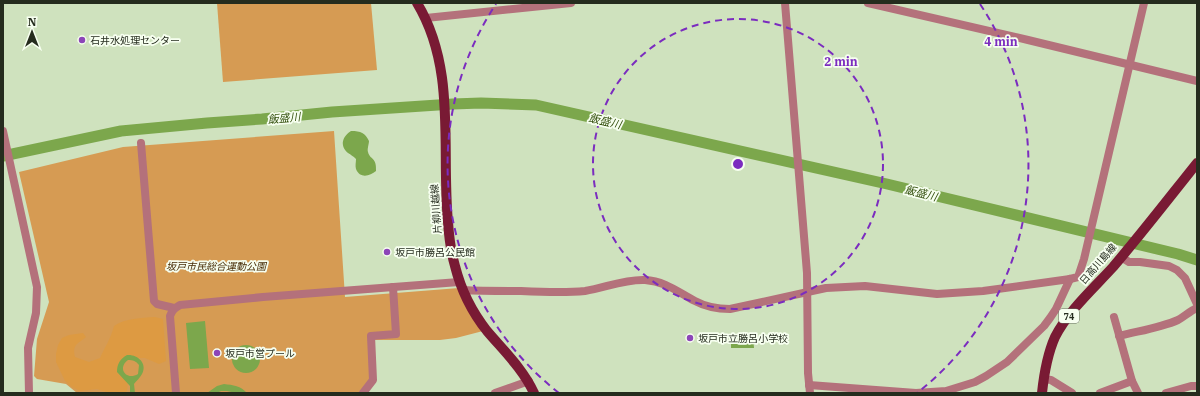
<svg xmlns="http://www.w3.org/2000/svg" width="1200" height="396" viewBox="0 0 1200 396" font-family="'IBM Plex Serif','Noto Sans JP',serif">
	<rect width="100%" height="100%" fill="#cfe2be"/>
	<!-- green -->
	<g fill="#d69b53">
		<path d="M 217,3 L 371,3 L 377,70 L 223,82 Z"/>
		<path d="M 334,131 L 345,297 L 459,288 L 483,331 L 456,338 L 440,340 L 370,340 L 372,379 L 361,393 L 77,393 L 66,384 L 37,379 L 34,376 L 37,339 L 49,302 L 19,172 L 123,147 Z"/>
	</g>
	<!-- forest -->
	<path fill="#dd9a42" d="M 155,317 L 163,319 L 166,361 L 159,364 L 145,358 L 126,358 L 119,371 L 128,382 L 127,390 L 126,393 L 109,393 L 97,389 L 80,391 L 72,387 L 65,381 L 56,362 L 56,354 L 58,345 L 62,338 L 69,335 L 83,333 L 86,337 C 78,344 72,344 75,357 L 89,362 L 100,358 C 105,347 111,338 114,326 C 126,318 141,318 155,317 Z"/>
	<!-- water -->
	<g fill="#7ca74c" fill-rule="evenodd">
		<path d="M 351,131 C 361,131 365,133 369,141 C 369,144 367,149 368,152 C 370,160 377,157 376,171 C 370,176 360,179 356,169 C 355,166 356,162 356,159 C 353,156 351,155 348,153 C 339,145 343,136 351,131 Z"/>
		<path d="M 205,321 L 209,368 L 190,369 L 186,323 Z"/>
		<path d="M 753,337 L 754,348 L 731,348 L 731,338 Z"/>
		<circle cx="246" cy="359" r="14"/>
		<path d="M 127,355 C 137,354 148,363 142,374 C 140,378 136,381 134,384 L 135,393 L 130,393 L 130,386 L 117,372 C 117,364 120,359 127,355 ZM 128,360 C 133,360 136,361 139,365 L 138,374 C 126,381 117,368 128,360 Z"/>
		<path d="M 224,384 C 233,385 241,386 247,393 L 236,393 L 227,391 L 221,391 L 217,393 L 207,393 L 217,386 Z"/>
	</g>
	<g fill="none" stroke-linecap="round" stroke-linejoin="round">
		<!-- river -->
		<path stroke="#7ca74c" stroke-width="11" d="M 3,156 L 121,131 L 207,123 L 262,119 L 332,112 L 453,104 L 481,103 L 536,105 L 887,184 L 1178,254 L 1197,260"/>
		<!-- minor -->
		<g stroke="#b4717b" stroke-width="8">
			<path d="M 785,3 L 807,273 L 808,373 L 810,393"/>
			<path d="M 868,3 L 1028,40 L 1197,81"/>
			<path d="M 426,18 L 571,3"/>
			<path d="M 3,131 L 37,287 L 36,313 L 28,348 L 29,393"/>
			<path d="M 141,143 L 154,301 L 157,304 L 174,308"/>
			<path d="M 1121,257 L 1129,262 L 1140,262 L 1169,266 L 1177,270 L 1185,278 L 1197,304"/>
			<path d="M 463,290 C 482,291 502,291 521,291 C 542,292 564,293 585,291 C 605,288 624,279 645,280 C 665,281 678,292 695,301 C 706,307 718,309 730,309 L 826,288 L 865,286 L 937,294 L 983,291 L 1070,279 L 1078,277 L 1084,259 L 1144,3"/>
			<path d="M 1114,317 L 1132,381 L 1138,393"/>
			<path d="M 1119,336 C 1138,331 1160,328 1178,320 C 1185,316 1190,311 1197,308"/>
			<path d="M 1044,379 L 1051,380 L 1072,393"/>
			<path d="M 809,385 L 916,393 L 946,391 L 975,382 L 986,376 L 1007,362 L 1044,326 L 1050,318 L 1056,309 L 1070,279"/>
			<path d="M 176,393 L 170,316 C 172,310 175,308 180,305 L 263,297 L 459,282"/>
			<path d="M 363,393 L 373,380 L 371,336 L 396,334 L 393,287"/>
			<path d="M 495,393 L 529,381"/>
			<path d="M 1100,393 L 1132,381"/>
			<path d="M 1166,393 L 1191,386 L 1197,386"/>
		</g>
		<!-- major -->
		<g stroke="#791a34" stroke-width="10">
			<path d="M 417,3 C 457,69 441,149 448,222 C 449,237 451,252 455,266 C 461,290 472,312 487,331 C 504,351 523,369 534,393"/>
			<path d="M 1042,393 C 1044,374 1047,355 1055,337 C 1069,310 1093,289 1113,267 C 1142,233 1169,198 1197,163"/>
		</g>
	</g>
	<!-- distance rings -->
	<g fill="none" stroke="#7b2cbf" stroke-width="2" stroke-dasharray="7 5">
		<circle cx="738" cy="164" r="145"/>
		<path d="M559 393A290 290 0 0 1 496 4M980 4A290 290 0 0 1 917 393"/>
	</g>
	<!-- markers -->
	<g fill="#8c45b8" stroke="#f7fff0" stroke-width="1.5">
		<circle cx="82" cy="40" r="4"/>
		<circle cx="387" cy="252" r="4"/>
		<circle cx="690" cy="338" r="4"/>
		<circle cx="217" cy="353" r="4"/>
	</g>
	<g text-anchor="middle" dominant-baseline="central" stroke-width="3.5" stroke-linejoin="round" paint-order="stroke">
		<!-- shield labels -->
		<rect fill="#f7fff0" stroke="#646b5d" stroke-width="1" x="1059" y="309" width="20" height="14" rx="3"/>
		<g font-size="9" font-weight="bold" fill="#252c1e">
			<text x="1069" y="316">74</text>
		</g>
		<!-- poi labels -->
		<g font-size="10" fill="#252c1e" stroke="#f7fff0" text-anchor="start">
			<text x="90" y="40">石井水処理センター</text>
			<text x="395" y="252">坂戸市勝呂公民館</text>
			<text x="698" y="338">坂戸市立勝呂小学校</text>
			<text x="225" y="353">坂戸市営プール</text>
		</g>
		<!-- street labels -->
		<g font-size="10" fill="#252c1e" stroke="#f7fff0">
			<text transform="translate(436 209) rotate(-94)">片柳川越線</text>
			<text transform="translate(1098 264) rotate(-49)">日高川島線</text>
		</g>
		<!-- park labels -->
		<g font-size="10" font-style="italic" fill="#482d07" stroke="#f7fff0">
			<text x="216" y="266">坂戸市民総合運動公園</text>
		</g>
		<!-- water labels -->
		<g font-size="11" font-style="italic" fill="#35510f" stroke="#f7fff0">
			<text transform="translate(284 118) rotate(-5)">飯盛川</text>
			<text transform="translate(605 121) rotate(13)">飯盛川</text>
			<text transform="translate(921 193) rotate(14)">飯盛川</text>
		</g>
	</g>
	<circle cx="738" cy="164" r="6" fill="#7b2cbf" stroke="#f7fff0" stroke-width="2"/>
	<g font-size="12" text-anchor="middle" font-weight="bold" fill="#7b2cbf" stroke="#f7fff0" stroke-width="3.5" stroke-linejoin="round" paint-order="stroke">
		<text x="1001" y="46">4 min</text>
		<text x="841" y="66">2 min</text>
	</g>
	<!-- border -->
	<rect width="1200" height="396" fill="none" stroke="#252c1e" stroke-width="8"/>
	<!-- north arrow -->
	<g transform="translate(32 32)" stroke="#f7fff0" stroke-width="3" paint-order="stroke">
	<path d="M0-3L7 15L0 10L-7 15Z" fill="#252c1e"/>
	<text y="-6" font-size="11" font-weight="bold" text-anchor="middle" fill="#252c1e">N</text>
	</g>
</svg>
